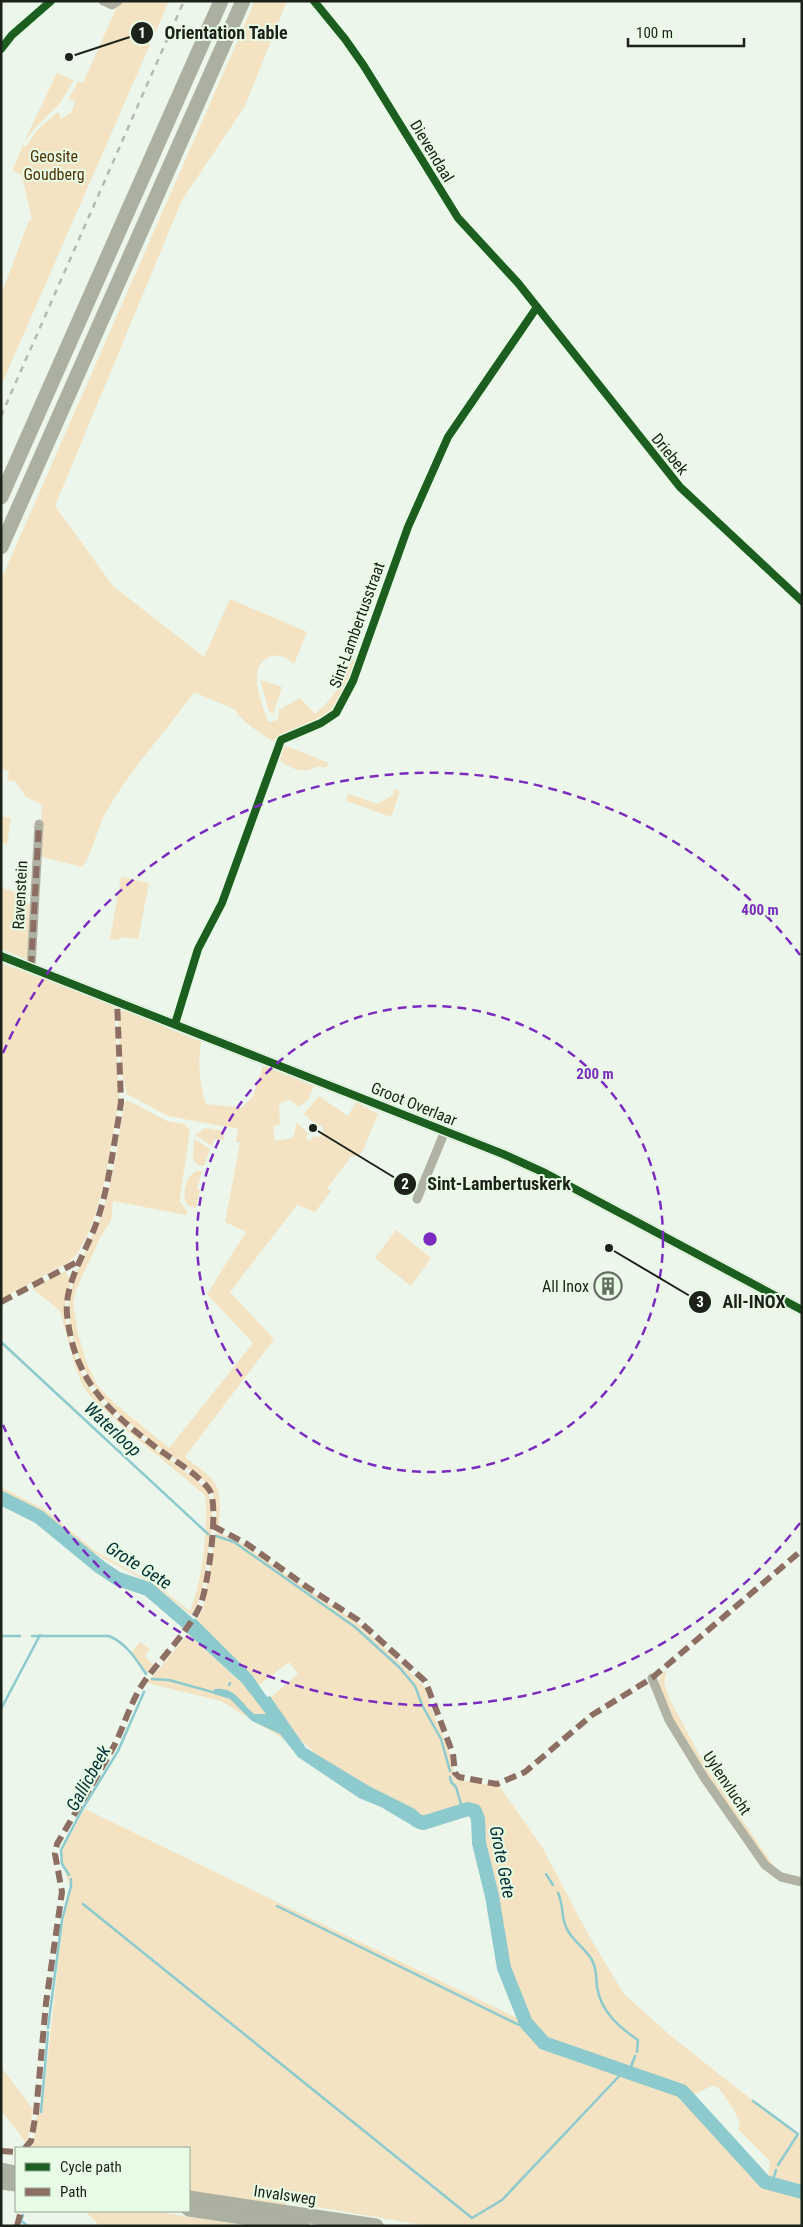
<svg xmlns="http://www.w3.org/2000/svg" width="803" height="2227" viewBox="0 0 803 2227" font-family="'Roboto Condensed',sans-serif">
	<rect width="100%" height="100%" fill="#ecf6ea"/>
	<!-- green -->
	<g fill="#f3e3c3">
		<path d="M 123,1 L 169,1 L 1,386 L 1,295 L 29,221 L 32,220 L 22,176 L 13,170 L 23,145 L 26,147 L 37,130 L 58,112 L 61,119 L 71,113 L 75,102 L 69,98 L 78,81 L 83,83 L 116,9 Z"/>
		<path d="M 255,1 L 287,1 L 245,106 L 182,200 L 55,506 L 113,586 L 204,657 L 230,599 L 307,632 L 294,664 C 287,658 279,653 269,657 C 245,669 263,704 268,722 L 278,720 L 279,710 L 300,698 L 315,714 C 334,698 344,682 351,658 L 355,660 L 358,654 L 360,655 L 347,690 L 329,717 L 273,741 C 265,737 237,718 236,710 L 194,692 C 165,733 131,768 106,812 C 97,828 92,855 82,867 L 39,856 L 42,806 L 39,803 L 26,797 L 16,782 L 7,780 L 9,771 L 1,769 L 1,580 Z"/>
		<path d="M 57,73 L 74,80 L 60,103 L 36,127 L 24,142 Z"/>
		<path d="M 260,680 L 282,687 L 273,714 L 269,711 Z"/>
		<path d="M 283,745 L 329,763 L 326,768 C 312,765 318,768 307,770 C 298,772 286,766 280,760 Z"/>
		<path d="M 394,789 L 400,791 L 391,817 L 346,801 L 348,794 L 378,804 L 393,795 Z"/>
		<path d="M 1,816 L 11,818 L 7,844 L 1,842 Z"/>
		<path d="M 121,877 L 149,883 L 138,939 L 120,937 L 118,940 L 110,939 Z"/>
		<path d="M 1,887 L 21,895 L 30,905 L 29,960 L 1,949 Z"/>
		<path d="M 1,963 L 114,1006 L 119,1099 L 116,1118 L 105,1180 L 95,1215 L 87,1236 L 77,1254 L 69,1262 L 1,1299 Z"/>
		<path d="M 123,1010 L 201,1042 C 198,1065 199,1080 206,1104 L 242,1108 L 253,1096 L 263,1066 L 314,1086 L 308,1100 L 299,1107 L 290,1100 L 281,1102 L 279,1107 L 280,1124 L 273,1126 L 275,1141 L 293,1138 L 297,1122 L 308,1134 L 306,1137 L 309,1141 L 314,1136 L 320,1137 L 324,1129 L 320,1125 L 317,1128 L 306,1115 L 302,1116 L 319,1096 L 348,1116 L 356,1102 L 378,1114 L 362,1153 L 351,1157 L 327,1188 L 331,1191 L 315,1212 L 297,1205 L 230,1292 L 274,1339 L 185,1457 C 220,1484 222,1483 219,1527 L 216,1527 C 216,1515 217,1501 211,1490 C 206,1479 189,1470 180,1463 C 122,1416 78,1395 69,1313 C 66,1285 93,1239 102,1212 C 114,1178 118,1140 124,1104 L 127,1100 L 167,1121 L 184,1124 L 190,1131 L 180,1196 L 180,1202 L 187,1211 L 186,1215 L 113,1201 L 111,1221 L 101,1236 L 76,1290 L 73,1303 L 78,1333 L 86,1361 L 97,1385 L 113,1402 L 169,1448 L 253,1343 L 207,1294 L 246,1232 L 225,1222 L 240,1143 L 236,1142 L 238,1129 L 168,1116 L 127,1094 L 121,1070 L 118,1021 L 119,1014 Z"/>
		<path d="M 205,1128 L 222,1131 L 225,1140 L 214,1139 L 212,1146 L 195,1135 Z"/>
		<path d="M 194,1139 L 210,1149 L 204,1166 L 198,1165 L 193,1160 Z"/>
		<path d="M 196,1171 L 202,1171 L 197,1189 L 200,1190 L 196,1208 L 189,1206 C 180,1197 185,1177 196,1171 Z"/>
		<path d="M 396,1230 L 431,1258 L 411,1286 L 375,1258 Z"/>
		<path d="M 65,1271 L 71,1282 C 62,1306 64,1321 72,1345 C 76,1358 79,1372 87,1384 C 107,1418 146,1441 177,1465 C 187,1474 205,1484 209,1496 C 216,1515 210,1538 207,1557 C 204,1576 203,1599 191,1615 L 152,1584 L 99,1556 L 69,1537 L 33,1508 L 1,1493 L 1,1487 L 44,1509 L 95,1551 L 153,1583 L 190,1611 C 204,1575 206,1538 206,1500 L 204,1494 L 124,1428 L 90,1396 L 82,1384 L 75,1366 L 60,1311 L 32,1288 Z"/>
		<path d="M 216,1532 L 235,1539 L 360,1625 L 424,1686 L 433,1713 L 449,1750 L 455,1779 L 500,1787 L 542,1847 L 588,1934 L 624,1994 L 672,2037 L 802,2139 L 802,2186 L 768,2177 L 770,2161 L 738,2129 L 740,2124 L 733,2108 L 718,2087 L 712,2086 L 692,2095 L 684,2085 L 553,2042 C 511,2021 503,1933 494,1890 C 492,1878 487,1866 485,1853 C 483,1837 489,1819 479,1805 L 470,1804 L 423,1819 L 333,1769 L 296,1736 L 270,1698 L 298,1674 L 289,1662 L 259,1685 L 197,1620 L 203,1608 Z"/>
		<path d="M 188,1634 L 251,1692 L 285,1740 L 221,1701 L 147,1683 Z"/>
		<path d="M 140,1642 L 150,1649 L 145,1656 L 154,1666 L 147,1674 L 131,1653 Z"/>
		<path d="M 667,1669 L 664,1683 L 669,1698 L 707,1769 L 778,1872 L 769,1868 L 710,1783 L 670,1719 L 657,1686 L 661,1675 Z"/>
		<path d="M 85,1809 L 519,2019 L 542,2047 L 678,2093 L 741,2165 L 764,2187 L 802,2197 L 802,2226 L 428,2226 L 287,2202 L 286,2205 L 189,2191 L 189,2148 L 30,2148 L 34,2137 L 38,2109 L 42,2110 L 62,1929 L 70,1887 L 64,1869 L 61,1852 Z"/>
		<path d="M 1,2067 L 33,2109 L 27,2144 L 1,2110 Z"/>
		<path d="M 85,2211 L 152,2211 L 247,2226 L 100,2226 Z"/>
	</g>
	<!-- water -->
	<path fill="#8ccace" d="M 195,1618 L 252,1675 L 267,1697 L 270,1696 L 306,1748 L 369,1786 L 415,1809 L 422,1816 L 430,1814 L 434,1826 L 418,1829 L 381,1807 L 359,1798 L 298,1757 L 280,1734 L 252,1721 L 230,1699 L 214,1694 L 214,1689 C 235,1686 240,1702 254,1714 L 266,1714 L 242,1683 L 186,1632 Z"/>
	<g fill="none" stroke-linecap="round" stroke-linejoin="round">
		<!-- stream -->
		<g stroke="#8ccace" stroke-width="2.5">
			<path d="M 1,1342 L 208,1534"/>
			<path d="M 216,1536 L 234,1542 L 355,1627 L 399,1667 L 415,1686 L 422,1705 L 441,1739 L 450,1771"/>
			<path d="M 1,1636 L 20,1636"/>
			<path d="M 32,1636 L 109,1636 C 126,1643 136,1659 146,1674"/>
			<path d="M 152,1679 L 169,1680 L 216,1693"/>
			<path d="M 229,1685 L 230,1683"/>
			<path d="M 1,1709 L 40,1635"/>
			<path d="M 450,1777 L 451,1782 L 456,1787 L 463,1811"/>
			<path d="M 546,1874 L 553,1885"/>
			<path d="M 69,1875 L 62,1864 L 61,1850 L 83,1808 L 118,1751 L 144,1692"/>
			<path d="M 558,1893 C 564,1906 561,1916 566,1927 C 571,1940 585,1948 592,1960 C 597,1969 596,1978 597,1987 C 601,2012 619,2027 638,2040 L 637,2052"/>
			<path d="M 83,1904 L 472,2218 L 502,2200 L 624,2071"/>
			<path d="M 277,1906 L 519,2025 L 526,2023"/>
			<path d="M 48,2028 L 62,1920 L 71,1886 L 71,1879"/>
			<path d="M 629,2072 L 635,2056"/>
			<path d="M 753,2101 L 798,2134 L 778,2165"/>
			<path d="M 41,2112 L 48,2032"/>
			<path d="M 772,2184 L 776,2170"/>
			<path d="M 23,2215 L 21,2221 L 28,2226"/>
		</g>
		<!-- river -->
		<g stroke="#8ccace" stroke-width="14">
			<path d="M 1,1498 L 39,1517 L 100,1567 L 118,1579 L 148,1589 L 205,1638"/>
			<path d="M 416,1820 L 423,1823 L 468,1809 L 475,1811 L 478,1819 L 479,1843 L 492,1896 L 504,1968 L 526,2023 L 544,2043 L 682,2091 L 765,2182 L 802,2192"/>
		</g>
		<!-- street -->
		<g stroke="#b0b2a3" stroke-width="9">
			<path d="M 103,1 L 112,5 L 118,1"/>
			<path d="M 314,1 L 345,39 L 364,66 L 458,218 L 518,283 L 680,487 L 802,601"/>
			<path d="M 31,968 L 39,824"/>
			<path d="M 175,1024 L 198,949 L 222,903 L 281,740 L 321,723 L 336,713 L 353,681 L 408,527 L 448,437 L 537,307"/>
			<path d="M 417,1199 L 445,1131"/>
			<path d="M 652,1678 L 669,1720 L 705,1779 L 765,1865 L 781,1877 L 802,1882"/>
		</g>
		<!-- secondary -->
		<path stroke="#adb09f" stroke-width="11" d="M 1,956 L 503,1154 L 545,1173 L 802,1310"/>
		<!-- highway -->
		<g stroke="#acb0a0" stroke-width="15">
			<path d="M 1,497 L 221,1"/>
			<path d="M 1,547 L 243,1"/>
			<path d="M 1,2170 L 16,2173"/>
			<path d="M 1,2182 L 16,2184"/>
			<path d="M 189,2198 L 376,2226"/>
			<path d="M 189,2209 L 302,2226"/>
		</g>
		<!-- rail -->
		<path stroke="#b5baae" stroke-width="2.5" stroke-dasharray="6 6" stroke-linecap="butt" d="M 1,416 L 184,1"/>
		<!-- quiet -->
		<g stroke="#8d6e63" stroke-width="6" stroke-dasharray="12 6" stroke-linecap="butt">
			<path d="M 31,968 L 39,824"/>
			<path d="M 1,1302 L 79,1261"/>
			<path d="M 213,1526 L 247,1544 L 307,1587 L 358,1620 L 425,1681 L 428,1688 L 453,1754 L 455,1773 L 459,1777 L 497,1784 L 525,1772 L 592,1715 L 652,1678 L 802,1550"/>
			<path d="M 25,2148 L 31,2141 L 36,2113 L 46,2003 L 62,1892 L 55,1854 L 57,1844 C 76,1811 96,1779 114,1746 C 124,1726 130,1704 142,1685 C 157,1662 193,1627 201,1603 C 208,1585 219,1507 210,1491 C 201,1476 172,1459 158,1449 C 108,1411 74,1381 67,1314 C 64,1280 90,1247 99,1215 C 109,1183 113,1149 119,1116 L 121,1102 L 117,1000"/>
			<path d="M 1,2151 L 16,2152"/>
			<path d="M 17,2226 L 21,2211"/>
		</g>
		<!-- cycleway casing -->
		<g stroke="#e8fbe5" stroke-width="11">
			<g id="cycleway">
				<path d="M 314,1 L 345,39 L 364,66 L 458,218 L 518,283 L 680,487 L 802,601"/>
				<path d="M 1,49 L 12,35 L 51,1"/>
				<path d="M 1,956 L 503,1154 L 545,1173 L 802,1310"/>
				<path d="M 175,1024 L 198,949 L 222,903 L 281,740 L 321,723 L 336,713 L 353,681 L 408,527 L 448,437 L 537,307"/>
			</g>
		</g>
		<!-- cycleway -->
		<use href="#cycleway" stroke="#1b5e20" stroke-width="8"/>
	</g>
	<!-- distance rings -->
	<g fill="none" stroke="#7b2cbf" stroke-width="2.5" stroke-dasharray="9 6">
		<circle cx="430" cy="1239" r="233"/>
		<path d="M800 1523A466 466 0 0 1 3 1425M3 1053A466 466 0 0 1 800 955"/>
	</g>
	<!-- icons -->
	<defs>
		<g id="building-ring" transform="scale(1.4375)"><circle r="9.5" fill="#e8fbe5" stroke="#656c63" stroke-width="1.5"/><path d="M-4-6H4V6H1V3H-1V6H-4ZM-2.5-4.3h1.7v1.8h-1.7ZM.8-4.3h1.7v1.8H.8ZM-2.5-1h1.7V.8h-1.7ZM.8-1h1.7V.8H.8Z" fill="#656c63"/></g>
	</defs>
	<g fill-rule="evenodd">
		<use href="#building-ring" x="608" y="1286"/>
	</g>
	<g text-anchor="middle" dominant-baseline="central" stroke-width="4" stroke-linejoin="round" paint-order="stroke">
		<!-- street labels -->
		<g font-size="16" fill="#1c221a" stroke="#e8fbe5">
			<text transform="translate(432 151) rotate(59)">Dievendaal</text>
			<text transform="translate(670 454) rotate(51)">Driebek</text>
			<text transform="translate(357 625) rotate(-70)">Sint-Lambertusstraat</text>
			<text transform="translate(20 895) rotate(-87)">Ravenstein</text>
			<text transform="translate(414 1104) rotate(22)">Groot Overlaar</text>
			<text transform="translate(727 1783) rotate(56)">Uylenvlucht</text>
			<text transform="translate(285 2195) rotate(8)">Invalsweg</text>
		</g>
		<!-- park labels -->
		<g font-size="16" fill="#4f3408" stroke="#e8fbe5">
			<text x="54" y="156">Geosite<tspan x="54" dy="18">Goudberg</tspan></text>
		</g>
		<!-- poi labels -->
		<g font-size="16" fill="#1c221a" stroke="#e8fbe5" text-anchor="end">
			<text x="589" y="1286">All Inox</text>
		</g>
		<!-- water labels -->
		<g font-size="18" font-style="italic" fill="#053035" stroke="#e8fbe5">
			<text transform="translate(113 1429) rotate(43)">Waterloop</text>
			<text transform="translate(139 1565) rotate(32)">Grote Gete</text>
			<text transform="translate(88 1778) rotate(-61)">Gallicbeek</text>
			<text transform="translate(503 1862) rotate(79)">Grote Gete</text>
		</g>
	</g>
	<circle cx="430" cy="1239" r="8" fill="#7b2cbf" stroke="#e8fbe5" stroke-width="2.5"/>
	<g font-size="15" text-anchor="middle" font-weight="bold" fill="#7b2cbf" stroke="#e8fbe5" stroke-width="4" stroke-linejoin="round" paint-order="stroke">
		<text x="760" y="915">400 m</text>
		<text x="595" y="1079">200 m</text>
	</g>
	<!-- callouts -->
	<path fill="none" stroke="#1c221a" stroke-width="2" d="M69 57L142 33M313 1128L405 1184M609 1248L700 1302"/>
	<g fill="#1c221a" stroke="#e8fbe5" stroke-width="2">
		<circle cx="69" cy="57" r="5"/>
		<circle cx="313" cy="1128" r="5"/>
		<circle cx="609" cy="1248" r="5"/>
		<circle cx="142" cy="33" r="12"/>
		<circle cx="405" cy="1184" r="12"/>
		<circle cx="700" cy="1302" r="12"/>
	</g>
	<g font-size="15" text-anchor="middle" font-weight="bold" fill="#fff">
		<text x="142" y="38">1</text>
		<text x="405" y="1189">2</text>
		<text x="700" y="1307">3</text>
	</g>
	<g font-size="18" text-anchor="middle" font-weight="bold" fill="#1c221a" stroke="#e8fbe5" stroke-width="4" stroke-linejoin="round" paint-order="stroke">
		<text x="226" y="39">Orientation Table</text>
		<text x="499" y="1190">Sint-Lambertuskerk</text>
		<text x="754" y="1308">All-INOX</text>
	</g>
	<!-- border -->
	<rect width="803" height="2227" fill="none" stroke="#1c221a" stroke-width="5"/>
	<!-- legend -->
	<rect x="15" y="2147" width="175" height="65" fill="#e8fbe5" stroke="#96a494"/>
	<rect x="25" y="2163" width="25" height="8" fill="#1b5e20" stroke="#96a494"/>
	<text x="60" y="2172" font-size="15" fill="#1c221a">Cycle path</text>
	<rect x="25" y="2188" width="25" height="8" fill="#8d6e63" stroke="#96a494"/>
	<text x="60" y="2197" font-size="15" fill="#1c221a">Path</text>
	<!-- scale -->
	<path d="M628 38v8h116v-8" fill="none" stroke="#1c221a" stroke-width="2.5"/>
	<text x="636" y="38" font-size="15" fill="#1c221a" stroke="#e8fbe5" stroke-width="4" paint-order="stroke">100 m</text>
</svg>
